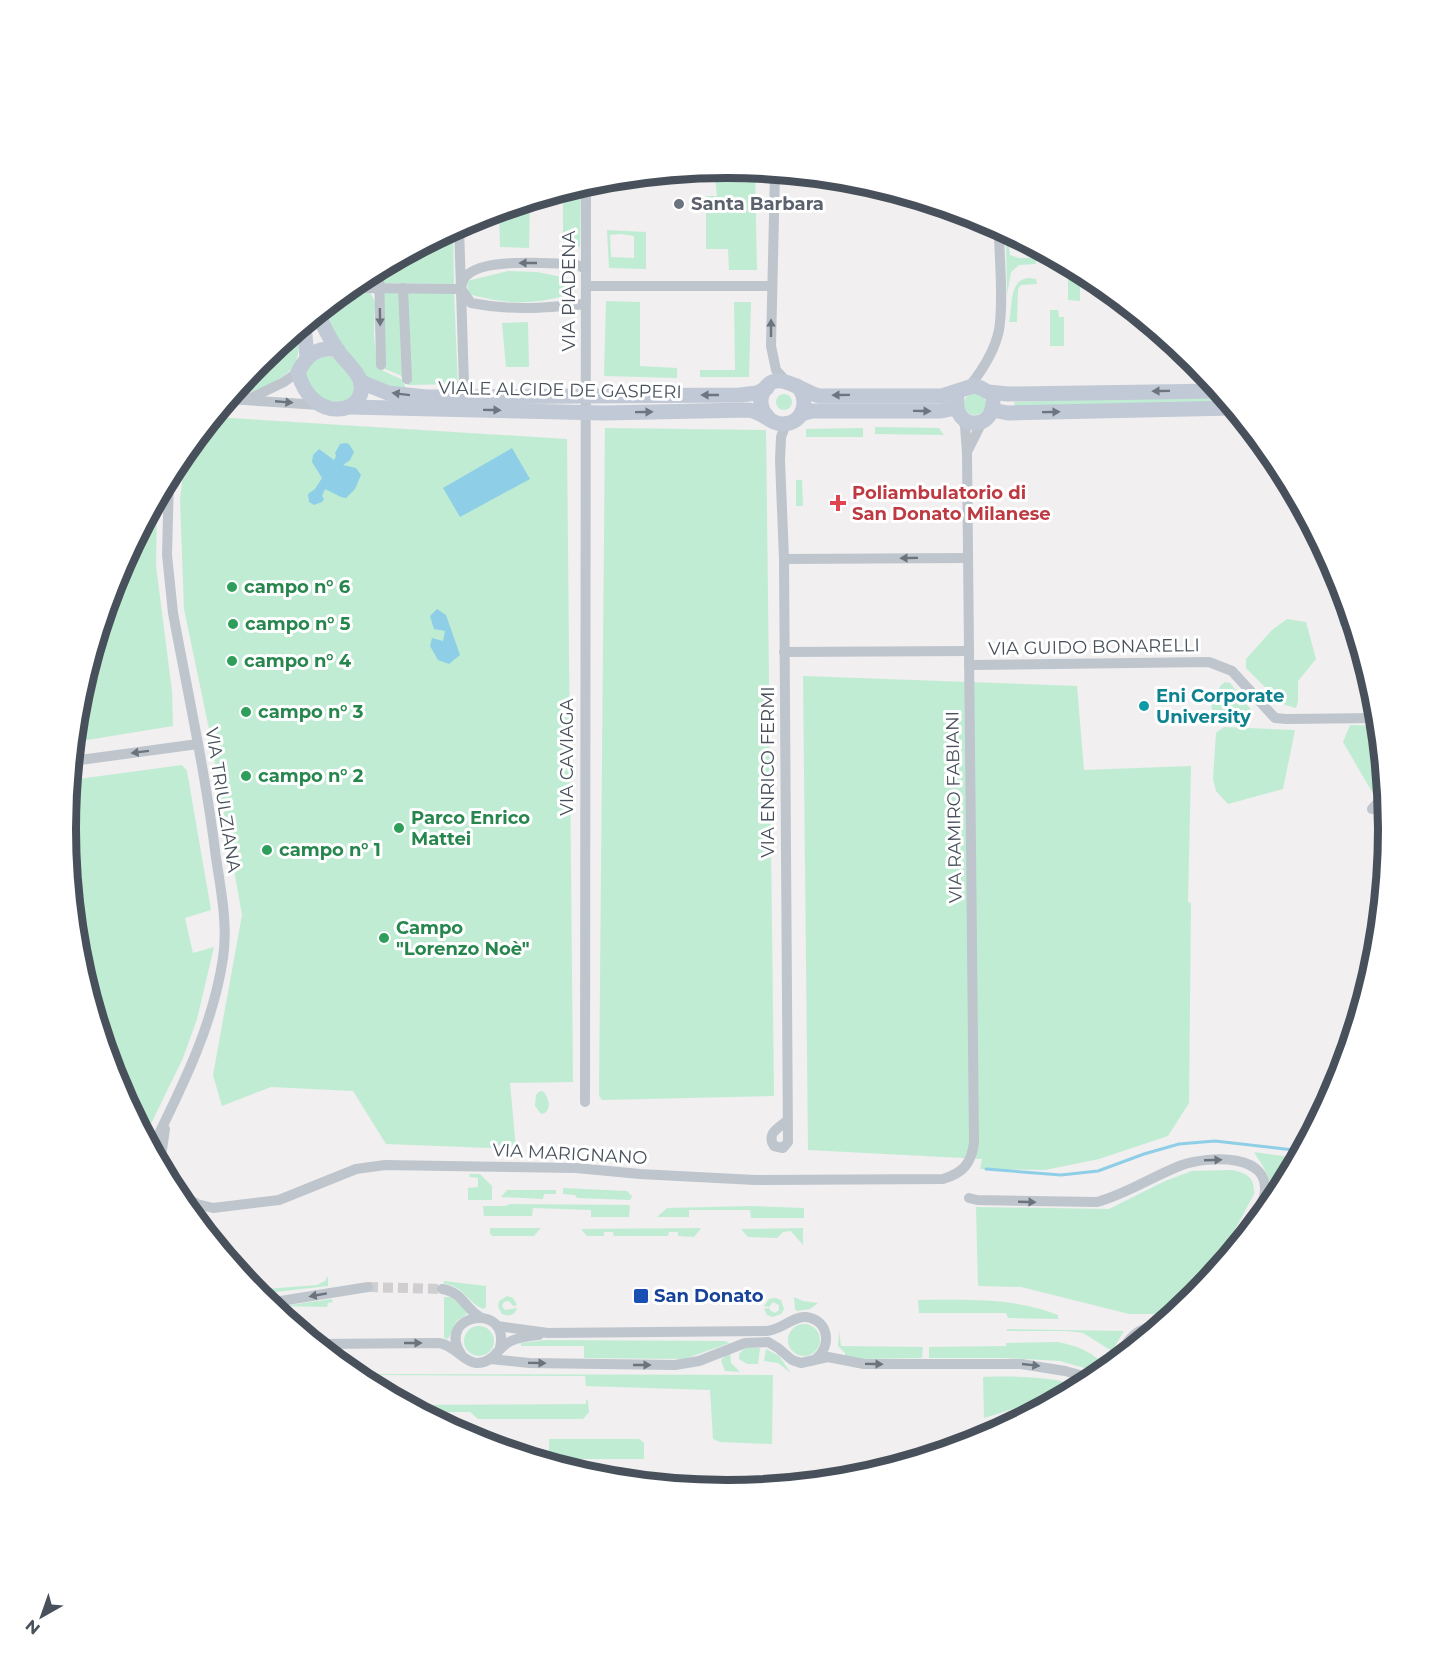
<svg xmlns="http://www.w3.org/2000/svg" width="1455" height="1658" viewBox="0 0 1455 1658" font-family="Montserrat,sans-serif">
	<rect width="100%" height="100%" fill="#f1efef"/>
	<!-- green -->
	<g fill="#c0ecd4" fill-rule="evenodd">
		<path d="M 728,168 L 755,170 L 757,270 L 729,270 L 728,249 L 706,249 L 706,196 L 717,196 L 714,169 Z"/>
		<path d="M 581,185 L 580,247 L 563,246 L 563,191 Z"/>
		<path d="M 530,201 L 529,248 L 500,247 L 499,210 Z"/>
		<path d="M 453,229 L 454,284 L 365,283 L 375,302 L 374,335 L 377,368 L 403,380 L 407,393 L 363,380 L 338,344 L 324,309 L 360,279 Z"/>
		<path d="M 607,230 L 646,232 L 646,269 L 609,268 ZM 621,234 L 634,236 L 634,258 L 611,257 L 610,235 Z"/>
		<path d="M 1006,239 L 1008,239 L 1010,255 L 1019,258 L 1036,258 L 1036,264 L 1019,265 L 1011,272 L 1007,295 Z"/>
		<path d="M 1068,265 L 1080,271 L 1080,301 L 1068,300 Z"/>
		<path d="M 508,271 L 537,272 L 572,279 L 573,294 C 530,305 511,305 468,294 L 467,281 Z"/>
		<path d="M 1028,278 L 1036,279 L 1037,284 L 1021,285 L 1018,289 L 1017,322 L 1009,322 C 1013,307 1008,281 1028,278 Z"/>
		<path d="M 383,292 L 454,293 L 458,384 L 408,385 L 400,375 L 385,369 Z"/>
		<path d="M 606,301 L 640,302 L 640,366 L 677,368 L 677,378 L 604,376 Z"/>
		<path d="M 734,302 L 751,302 L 749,377 L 700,377 L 700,370 L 735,370 Z"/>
		<path d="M 1050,310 L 1058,310 L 1059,317 L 1064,317 L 1064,346 L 1050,346 Z"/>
		<path d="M 528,322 L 529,367 L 506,367 L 502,323 Z"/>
		<path d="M 298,330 C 300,361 298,369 270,384 C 255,391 250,394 234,393 L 260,361 Z"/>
		<path d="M 317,356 L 335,357 L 351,375 L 356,390 L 347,402 L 321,401 L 305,380 L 306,367 Z"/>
		<circle cx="975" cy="404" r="11"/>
		<circle cx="784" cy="402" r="8"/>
		<path d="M 1178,396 L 1223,396 L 1229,403 L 1015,407 L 1014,402 Z"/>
		<path d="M 214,417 L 567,439 L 573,1082 L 510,1083 L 516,1149 L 386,1144 L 353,1091 L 271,1087 L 222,1106 L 213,1075 L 242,915 L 209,729 L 184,609 L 180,500 L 186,451 Z"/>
		<path d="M 875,427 L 939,428 L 944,435 L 875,434 Z"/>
		<path d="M 605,428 L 766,430 L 774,1096 L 602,1100 L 599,1096 Z"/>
		<path d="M 863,428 L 863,437 L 806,437 L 806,429 Z"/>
		<path d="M 796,480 L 802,480 L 803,506 L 796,506 Z"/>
		<path d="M 157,500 L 156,566 L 172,691 L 173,726 L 75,742 L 79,700 L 116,576 Z"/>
		<path d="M 1287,619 L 1306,622 L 1316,659 L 1298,681 L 1298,701 L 1296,708 L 1282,704 L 1246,668 L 1246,659 L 1272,630 Z"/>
		<path d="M 803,676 L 1077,686 L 1084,770 L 1191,766 L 1188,902 L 1191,903 L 1189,1103 L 1168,1136 L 1099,1159 L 1045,1170 L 980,1169 L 982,1159 L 808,1150 Z"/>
		<path d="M 1225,682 L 1230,683 L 1252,711 L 1213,713 L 1211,704 L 1221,685 Z"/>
		<path d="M 1350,725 L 1379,726 L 1385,785 L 1375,797 L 1343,742 Z"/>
		<path d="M 1224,727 L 1295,730 L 1283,789 L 1228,804 L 1216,791 L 1213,779 L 1216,733 Z"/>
		<path d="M 182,765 L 187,771 L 211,910 L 185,918 L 193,953 L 214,947 L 197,1019 L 183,1058 L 145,1136 L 116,1082 L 79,958 L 66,829 L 71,780 Z"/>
		<path d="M 540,1091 L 544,1092 C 548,1098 552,1107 545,1113 L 541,1114 L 535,1106 L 536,1095 Z"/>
		<path d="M 1254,1152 L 1298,1158 L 1277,1197 L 1268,1208 C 1278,1187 1266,1171 1254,1152 Z"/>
		<path d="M 1232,1170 C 1247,1173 1255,1178 1254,1194 L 1207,1282 L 1195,1297 L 1177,1311 L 1170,1314 L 1129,1314 L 1021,1287 L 978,1286 L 976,1207 L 1109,1209 L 1165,1181 L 1192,1171 Z"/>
		<path d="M 469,1174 L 480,1174 L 492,1186 L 492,1200 L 468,1200 L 468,1188 L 478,1187 L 478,1178 L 470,1177 Z"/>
		<path d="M 563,1188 L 627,1191 L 632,1196 L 630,1200 L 577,1198 L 575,1195 L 563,1194 Z"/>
		<path d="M 507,1190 L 556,1190 L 556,1194 L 544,1194 L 543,1199 L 501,1197 Z"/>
		<path d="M 510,1204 L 628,1205 L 630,1206 L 629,1217 L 591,1217 L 591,1210 L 533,1208 L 532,1216 L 484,1216 L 483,1206 L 506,1206 Z"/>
		<path d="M 751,1206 L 804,1208 L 804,1218 L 751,1218 L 750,1210 L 689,1210 L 689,1217 L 657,1217 L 667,1208 Z"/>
		<path d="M 490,1228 L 541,1228 L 534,1236 L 493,1236 L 490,1234 Z"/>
		<path d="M 701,1228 L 694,1237 L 678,1236 L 678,1232 L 669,1232 L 668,1236 L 614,1236 L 613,1232 L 604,1232 L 604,1236 L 587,1236 L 581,1229 Z"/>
		<path d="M 803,1228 L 803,1245 L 791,1231 L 783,1232 L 777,1238 L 748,1237 L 741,1229 Z"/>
		<path d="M 328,1276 L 328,1286 L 258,1294 L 254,1290 L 317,1285 L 325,1281 Z"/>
		<path d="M 444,1281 L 486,1286 L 486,1307 L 483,1309 C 468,1303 463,1285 444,1284 Z"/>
		<path d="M 507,1296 L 513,1298 L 517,1305 L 513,1306 L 509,1301 L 504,1302 L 502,1306 L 505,1310 L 517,1308 C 515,1315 509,1317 502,1314 L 498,1307 L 499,1301 Z"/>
		<path d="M 444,1297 L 451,1297 L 465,1309 L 467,1314 L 457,1321 L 448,1339 L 444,1338 Z"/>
		<path d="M 794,1297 L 803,1301 L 818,1303 L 810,1309 L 797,1311 L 795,1309 Z"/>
		<path d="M 775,1298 L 781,1300 L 784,1309 L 781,1314 L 773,1317 L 767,1315 L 764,1309 L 769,1308 L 771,1311 L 775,1313 L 779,1310 L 779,1305 L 773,1302 L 769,1307 L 764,1306 L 769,1299 Z"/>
		<path d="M 332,1299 L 333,1302 L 328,1303 L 327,1307 L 283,1306 Z"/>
		<path d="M 918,1300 C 966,1300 1013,1297 1058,1315 L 1058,1319 L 1008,1318 L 1006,1313 L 919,1313 Z"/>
		<circle cx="804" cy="1340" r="16"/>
		<circle cx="479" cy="1341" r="15"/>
		<path d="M 1007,1329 L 1124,1331 L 1112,1351 L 1083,1333 L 1067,1331 L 1007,1331 Z"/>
		<path d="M 839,1331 L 841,1346 L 923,1347 L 922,1358 L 858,1359 L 845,1356 L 845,1353 L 838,1346 Z"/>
		<path d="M 545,1340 L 724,1341 L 730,1343 L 684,1359 L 584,1358 L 584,1346 L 521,1346 L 521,1343 Z"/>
		<path d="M 1058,1342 C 1082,1347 1091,1352 1109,1368 L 1102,1373 L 1060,1361 L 1005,1358 L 929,1358 L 929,1347 L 1006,1346 L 1006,1343 Z"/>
		<path d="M 745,1348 L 760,1348 L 758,1364 L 747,1364 L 739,1359 L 739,1354 Z"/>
		<path d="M 766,1349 L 779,1356 L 791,1373 L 778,1363 L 764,1361 Z"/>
		<path d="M 730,1352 L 731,1363 L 740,1372 L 725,1371 L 721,1360 Z"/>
		<path d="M 376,1374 L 773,1375 L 772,1444 L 720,1442 L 713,1439 L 710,1390 L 586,1386 L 585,1376 L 374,1375 Z"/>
		<path d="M 983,1377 C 1016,1376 1049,1376 1081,1386 L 1053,1401 L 1022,1406 L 984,1418 Z"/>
		<path d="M 586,1399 L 588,1401 L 589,1412 L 583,1419 L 478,1419 L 470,1412 L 434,1412 L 431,1417 L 408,1405 L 586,1404 Z"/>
		<path d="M 549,1439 L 639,1439 L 644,1443 L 644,1459 L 549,1459 Z"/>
		<path d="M 583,1473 L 644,1477 L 644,1482 L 598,1478 Z"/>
	</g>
	<!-- water -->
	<g fill="#8fcee7">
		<path d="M 345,443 L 349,444 L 354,452 L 350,460 L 343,465 L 356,468 L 361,475 L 355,489 L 346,498 L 341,497 L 325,489 L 322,496 L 324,499 L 322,502 L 314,505 L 309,502 L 308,494 L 315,489 L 322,478 L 312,462 L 313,455 L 319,449 L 334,460 L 336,456 L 335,453 L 340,444 Z"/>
		<path d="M 512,448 L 530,479 L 460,517 L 443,488 Z"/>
		<path d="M 1336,579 L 1340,580 L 1355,629 L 1341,626 L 1329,588 Z"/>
		<path d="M 437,609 L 446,615 L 460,655 L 449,664 L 438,660 L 430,646 L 432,638 L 443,641 L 445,631 L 434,629 L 430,616 Z"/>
	</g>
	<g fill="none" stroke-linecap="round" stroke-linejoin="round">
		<!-- stream -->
		<path stroke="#8fcee7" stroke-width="3" d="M 986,1169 L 1061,1175 L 1098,1171 L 1144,1154 L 1179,1144 L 1215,1141 L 1302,1151"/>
		<!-- street-tunnel -->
		<path stroke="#cfcfd1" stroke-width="10" stroke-dasharray="10 5" stroke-linecap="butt" d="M 368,1287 L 442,1289"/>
		<!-- street -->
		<g stroke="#bec5cd" stroke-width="10">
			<path d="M 775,172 L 771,346 L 776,370 L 786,381"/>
			<path d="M 459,226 L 464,385"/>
			<path d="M 379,269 L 381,365"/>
			<path d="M 586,286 L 771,286"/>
			<path d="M 358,288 L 461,289"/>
			<path d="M 403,288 L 407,379"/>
			<path d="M 585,304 C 545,308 511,311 471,303 L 461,289 C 462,284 462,280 466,276 C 484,257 549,264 575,264 L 586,269"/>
			<path d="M 969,387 C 981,372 995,350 999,330 C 1004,301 999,258 999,228"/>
			<path d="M 251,398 L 284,382 L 298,372"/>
			<path d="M 229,399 L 319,405"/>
			<path d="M 786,424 L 781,437 L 780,460 L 784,559 L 788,1142 L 783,1148 L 774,1146 C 766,1134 778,1128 787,1121"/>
			<path d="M 968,450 L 981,424 L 986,420"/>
			<path d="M 784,559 L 967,558"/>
			<path d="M 784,652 L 969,651"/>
			<path d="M 969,665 L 1209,662 L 1232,671 L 1275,718 L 1286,719 L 1378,718"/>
			<path d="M 73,761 L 198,744"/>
			<path d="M 1372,809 L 1386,794"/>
			<path d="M 585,1102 L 586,184"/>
			<path d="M 152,1148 C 182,1087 213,1026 223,958 C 228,926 221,890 216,858 C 206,776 188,694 173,613 L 167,555 L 169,478"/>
			<path d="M 160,1163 L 165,1129"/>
			<path d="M 173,1189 L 197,1204 L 213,1208 L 279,1200 L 356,1169 L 385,1165 L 576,1168 L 640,1174 L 755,1180 L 943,1179 C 963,1173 971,1164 974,1143 L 967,453 L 965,426 L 962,418"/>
			<path d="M 969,1198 L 977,1200 L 1097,1202 C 1127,1194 1153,1176 1182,1165 C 1208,1156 1274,1152 1264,1197 C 1260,1212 1247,1228 1240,1242"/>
			<path d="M 442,1289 C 464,1293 463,1307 480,1317"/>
			<path d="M 268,1303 L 368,1287"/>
			<path d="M 497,1326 L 548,1333 L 767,1331 C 783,1329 793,1316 806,1317 C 829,1320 832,1346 816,1359"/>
			<path d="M 317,1344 L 439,1343 C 456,1346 462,1361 476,1363 C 494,1364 497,1347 511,1341 C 520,1337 530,1336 539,1335"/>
			<path d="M 461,1354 C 435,1314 511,1301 500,1348"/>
			<path d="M 490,1359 L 529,1363 L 675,1365 L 699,1361 L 745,1343 L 768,1342 L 778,1348 L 792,1360 L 801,1363 L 828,1357 L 864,1364 L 1021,1364 L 1065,1371 L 1095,1379"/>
			<path d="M 1120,1359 C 1125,1339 1139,1326 1160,1326"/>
		</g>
		<!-- secondary -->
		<g stroke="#c0c9d5" stroke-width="15">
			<path d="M 318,313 C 323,326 330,339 338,351 C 344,360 356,369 360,380 C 371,413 312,427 298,372 C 307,355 317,346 338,350"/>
			<path d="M 304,325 L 307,357"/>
			<path d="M 361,382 L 388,393 L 426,397 L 740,395 L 757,393 L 767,388"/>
			<path d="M 957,399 C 953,429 993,432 993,402"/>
			<path d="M 349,407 L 604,413 L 748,410 C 762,411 770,424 783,424 C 804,424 810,399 797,386"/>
			<path d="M 992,410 L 1008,413 L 1234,408"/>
			<path d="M 801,414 L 812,411 L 941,411 L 956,408"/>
			<path d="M 768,417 C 762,411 759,404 762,395 C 773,364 802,393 820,396 L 942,396 L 973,386 L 981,388 L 988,392 L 1008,394 L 1219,391"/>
		</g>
	</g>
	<!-- one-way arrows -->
	<defs><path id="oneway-solid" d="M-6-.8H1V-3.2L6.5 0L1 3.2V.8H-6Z" transform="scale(1.5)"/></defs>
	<g fill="#6b747d">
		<use href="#oneway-solid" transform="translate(528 263) rotate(-180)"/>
		<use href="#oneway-solid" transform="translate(380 317) rotate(89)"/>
		<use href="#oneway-solid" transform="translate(771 328) rotate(-90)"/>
		<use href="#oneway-solid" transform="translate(284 402) rotate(5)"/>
		<use href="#oneway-solid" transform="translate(909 558) rotate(179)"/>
		<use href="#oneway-solid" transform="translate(140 752) rotate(173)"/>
		<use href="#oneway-solid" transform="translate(1213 1160) rotate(-2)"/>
		<use href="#oneway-solid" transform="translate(1027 1202) rotate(2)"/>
		<use href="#oneway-solid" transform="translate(318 1295) rotate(170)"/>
		<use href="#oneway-solid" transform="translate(413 1343)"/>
		<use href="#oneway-solid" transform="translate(537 1363) rotate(1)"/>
		<use href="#oneway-solid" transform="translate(874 1364) rotate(1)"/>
		<use href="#oneway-solid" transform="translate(642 1365)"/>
		<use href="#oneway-solid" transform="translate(1031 1365) rotate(6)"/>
	</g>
	<g fill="#6c7580">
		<use href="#oneway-solid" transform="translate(1161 391) rotate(179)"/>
		<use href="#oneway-solid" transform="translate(401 394) rotate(-173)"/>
		<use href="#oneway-solid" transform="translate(710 395) rotate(180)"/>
		<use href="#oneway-solid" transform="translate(841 395) rotate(179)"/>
		<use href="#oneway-solid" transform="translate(492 410) rotate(1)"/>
		<use href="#oneway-solid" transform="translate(922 411) rotate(1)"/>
		<use href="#oneway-solid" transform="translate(644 412) rotate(-1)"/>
		<use href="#oneway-solid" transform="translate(1051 412) rotate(-1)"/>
	</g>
	<!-- markers -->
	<circle fill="#6b7280" stroke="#fff" stroke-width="2" cx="679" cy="204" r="6"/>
	<path fill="#e0444e" stroke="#fff" stroke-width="2" d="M835 494h6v6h6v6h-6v6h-6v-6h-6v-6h6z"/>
	<g fill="#2e9e5b" stroke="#fff" stroke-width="2">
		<circle cx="232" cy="587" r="6"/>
		<circle cx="233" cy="624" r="6"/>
		<circle cx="232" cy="661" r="6"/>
		<circle cx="246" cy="712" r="6"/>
		<circle cx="246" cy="776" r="6"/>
		<circle cx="399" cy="828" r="6"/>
		<circle cx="267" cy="850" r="6"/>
		<circle cx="384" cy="938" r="6"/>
	</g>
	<circle fill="#0f9aa8" stroke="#fff" stroke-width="2" cx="1144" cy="706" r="6"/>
	<rect fill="#1a4fb4" stroke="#fff" stroke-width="2" x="633" y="1288" width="16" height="16" rx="3"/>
	<g text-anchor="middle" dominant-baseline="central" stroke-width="6" stroke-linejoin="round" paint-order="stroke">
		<!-- worship labels -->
		<g font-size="18" font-weight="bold" fill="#5b616d" stroke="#fff" text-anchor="start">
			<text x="691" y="204">Santa Barbara</text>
		</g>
		<!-- street labels -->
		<g font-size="18" fill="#48515b" stroke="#fff">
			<text transform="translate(569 291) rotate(-90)">VIA PIADENA</text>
			<text transform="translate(560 390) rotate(1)">VIALE ALCIDE DE GASPERI</text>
			<text transform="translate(1094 647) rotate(-1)">VIA GUIDO BONARELLI</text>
			<text transform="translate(567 757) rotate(-90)">VIA CAVIAGA</text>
			<text transform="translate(768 772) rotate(-90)">VIA ENRICO FERMI</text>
			<text transform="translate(223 800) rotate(81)">VIA TRIULZIANA</text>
			<text transform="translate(954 807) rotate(-91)">VIA RAMIRO FABIANI</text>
			<text transform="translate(570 1154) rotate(3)">VIA MARIGNANO</text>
		</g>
		<!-- health labels -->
		<g font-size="18" font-weight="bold" fill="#be3a42" stroke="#fff" text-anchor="start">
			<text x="852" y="493">Poliambulatorio di<tspan x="852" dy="21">San Donato Milanese</tspan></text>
		</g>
		<!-- leisure labels -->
		<g font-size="18" font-weight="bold" fill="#27864d" stroke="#fff" text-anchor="start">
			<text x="244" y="587">campo n° 6</text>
			<text x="245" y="624">campo n° 5</text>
			<text x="244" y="661">campo n° 4</text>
			<text x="258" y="712">campo n° 3</text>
			<text x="258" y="776">campo n° 2</text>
			<text x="411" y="818">Parco Enrico<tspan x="411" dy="21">Mattei</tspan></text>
			<text x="279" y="850">campo n° 1</text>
			<text x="396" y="928">Campo<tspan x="396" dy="21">"Lorenzo Noè"</tspan></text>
		</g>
		<!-- culture labels -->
		<g font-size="18" font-weight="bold" fill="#0d838f" stroke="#fff" text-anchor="start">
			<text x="1156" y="696">Eni Corporate<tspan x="1156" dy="21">University</tspan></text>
		</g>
		<!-- transit labels -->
		<g font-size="18" font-weight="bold" fill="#164399" stroke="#fff" text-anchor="start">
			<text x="654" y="1296">San Donato</text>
		</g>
	</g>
	<!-- crop -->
	<path d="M0 0H1455V1658H0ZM76 829a651 651 0 1 1 1302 0a651 651 0 1 1-1302 0Z" fill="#fff" fill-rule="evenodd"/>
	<path fill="none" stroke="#48515b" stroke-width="8" d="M76 829a651 651 0 1 1 1302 0a651 651 0 1 1-1302 0Z"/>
	<!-- north arrow -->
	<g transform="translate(42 1616) rotate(220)" stroke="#ffffff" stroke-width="4.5" paint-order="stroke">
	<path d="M0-4.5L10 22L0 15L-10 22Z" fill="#48515b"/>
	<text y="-9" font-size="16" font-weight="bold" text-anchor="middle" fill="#48515b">N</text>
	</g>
</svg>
